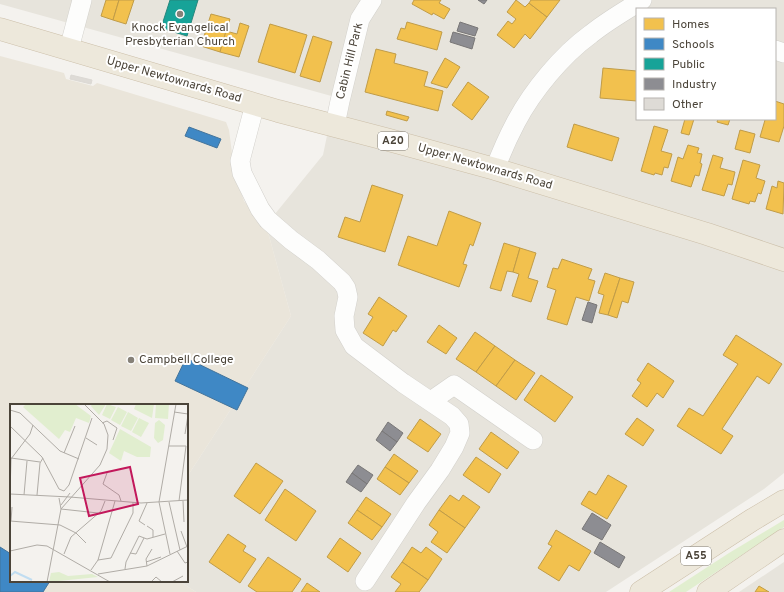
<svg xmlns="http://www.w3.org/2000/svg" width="784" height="592" viewBox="0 0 784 592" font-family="Overpass,sans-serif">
	<rect width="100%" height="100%" fill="#f4f2ee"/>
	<!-- residential -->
	<g fill="#e7e4dc" fill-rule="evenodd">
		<path d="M 0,0 L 784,0 L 784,473 L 764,489 L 606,592 L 196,592 L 179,581 L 187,581 L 187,477 L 291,316 L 266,225 L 323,155 L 335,97 L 0,4 ZM 637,9 L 775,9 L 775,119 L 637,119 Z"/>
		<path d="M 784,562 L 784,592 L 739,592 Z"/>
	</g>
	<!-- education -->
	<path fill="#eae5da" d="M 0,56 L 64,73 L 66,79 L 93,86 L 97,83 L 226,122 L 229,130 L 235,176 L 244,201 L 255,215 L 266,225 L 291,316 L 187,477 L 187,405 L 11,405 L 11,581 L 179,581 L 196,592 L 0,592 Z"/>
	<!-- green -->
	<path fill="#e1eecf" d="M 784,520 L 784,527 L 686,592 L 669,592 L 729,553 Z"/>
	<!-- homes -->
	<g fill="#f2c14e" stroke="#c09c48">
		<path d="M 106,0 L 119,0 L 113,20 L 101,16 Z"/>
		<path d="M 119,0 L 134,0 L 126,24 L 113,20 Z"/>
		<path d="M 414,0 L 441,0 L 439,3 L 450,9 L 444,19 L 433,13 L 432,15 L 412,4 Z"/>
		<path d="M 516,0 L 525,7 L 529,3 L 547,17 L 530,39 L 525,34 L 514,48 L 497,35 L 508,21 L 512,24 L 516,19 L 507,12 Z"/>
		<path d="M 531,0 L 560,0 L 547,17 L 529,3 Z"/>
		<path d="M 211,14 L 230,19 L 220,52 L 201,46 Z"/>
		<path d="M 407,22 L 442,32 L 437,50 L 397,39 L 401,28 L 405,29 Z"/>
		<path d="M 240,23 L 249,26 L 239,57 L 220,52 L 226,31 L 237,34 Z"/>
		<path d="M 270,24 L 307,35 L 295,73 L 258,62 Z"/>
		<path d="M 313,36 L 332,42 L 320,82 L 300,76 Z"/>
		<path d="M 376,49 L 396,54 L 394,63 L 428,72 L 424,86 L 443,91 L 438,111 L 365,92 Z"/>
		<path d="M 445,58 L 460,67 L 447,88 L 431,83 Z"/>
		<path d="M 603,68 L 637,71 L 637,101 L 600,98 Z"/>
		<path d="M 468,82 L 489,97 L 472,120 L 452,105 Z"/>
		<path d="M 775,101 L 784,104 L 784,126 L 779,142 L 760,137 L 765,120 L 763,119 L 775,119 Z"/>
		<path d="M 387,111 L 409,117 L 407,121 L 386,115 Z"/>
		<path d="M 685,119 L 694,119 L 689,135 L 681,133 Z"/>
		<path d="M 718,119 L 730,119 L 728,125 L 717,122 Z"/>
		<path d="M 574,124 L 619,138 L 612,161 L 567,147 Z"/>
		<path d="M 654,126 L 668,130 L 661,151 L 672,154 L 668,168 L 664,167 L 662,175 L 655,173 L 654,175 L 641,171 Z"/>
		<path d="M 740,130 L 755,134 L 750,153 L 735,149 Z"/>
		<path d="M 688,145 L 699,148 L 697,153 L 702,154 L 700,163 L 702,164 L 699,176 L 695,175 L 691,187 L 671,181 L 678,157 L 683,159 Z"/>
		<path d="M 713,155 L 723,158 L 720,168 L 735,172 L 732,185 L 728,184 L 724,196 L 702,190 Z"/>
		<path d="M 743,160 L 760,165 L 756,178 L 765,181 L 761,194 L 758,193 L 755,202 L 750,201 L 749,204 L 732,199 Z"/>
		<path d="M 778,181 L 784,183 L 783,214 L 766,209 L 772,186 L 777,188 Z"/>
		<path d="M 372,185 L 403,195 L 385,252 L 338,237 L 345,217 L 360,222 Z"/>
		<path d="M 449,211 L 481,223 L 473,246 L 470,244 L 463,264 L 467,265 L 459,287 L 398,265 L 408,236 L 437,246 Z"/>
		<path d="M 504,243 L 520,248 L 513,272 L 507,271 L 501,291 L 490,288 Z"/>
		<path d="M 520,248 L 536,253 L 528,278 L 538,281 L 531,302 L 512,296 L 519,274 L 513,272 Z"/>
		<path d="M 562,259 L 592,269 L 588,279 L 595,281 L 589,301 L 576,297 L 567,325 L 547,319 L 556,290 L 547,287 L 553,268 L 558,269 Z"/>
		<path d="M 605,273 L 620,278 L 608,315 L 599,313 L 604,295 L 598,293 Z"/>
		<path d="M 620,278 L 634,282 L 628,303 L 622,301 L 617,318 L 608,315 Z"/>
		<path d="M 379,297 L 407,316 L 396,332 L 393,330 L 383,346 L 363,333 L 373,317 L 368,314 Z"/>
		<path d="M 439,325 L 457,338 L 446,354 L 427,342 Z"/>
		<path d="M 475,332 L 495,346 L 476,372 L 456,359 Z"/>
		<path d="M 736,335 L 782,364 L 769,384 L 757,376 L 722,429 L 733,436 L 721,454 L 677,426 L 689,408 L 703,416 L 738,364 L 723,355 Z"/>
		<path d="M 495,346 L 515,360 L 496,386 L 476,372 Z"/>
		<path d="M 515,360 L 535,373 L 516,400 L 496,386 Z"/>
		<path d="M 648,363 L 674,381 L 663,398 L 657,393 L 647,407 L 632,396 L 641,383 L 637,380 Z"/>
		<path d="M 541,375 L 573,397 L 555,422 L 524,400 Z"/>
		<path d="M 637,418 L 654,430 L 643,446 L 625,434 Z"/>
		<path d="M 420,419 L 441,434 L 428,452 L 407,438 Z"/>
		<path d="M 491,432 L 519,452 L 507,469 L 479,449 Z"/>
		<path d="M 394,454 L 418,471 L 409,483 L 385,467 Z"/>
		<path d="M 476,457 L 501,474 L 489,493 L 463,475 Z"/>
		<path d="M 256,463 L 283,481 L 260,514 L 234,496 Z"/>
		<path d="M 385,467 L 409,483 L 400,495 L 377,479 Z"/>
		<path d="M 608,475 L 627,486 L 607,519 L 581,504 L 589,491 L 596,495 Z"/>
		<path d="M 285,489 L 316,511 L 296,541 L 265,520 Z"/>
		<path d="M 450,495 L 459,501 L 463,495 L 480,507 L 465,528 L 439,510 Z"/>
		<path d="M 366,497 L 391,514 L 382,527 L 357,510 Z"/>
		<path d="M 357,510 L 382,527 L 372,540 L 348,523 Z"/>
		<path d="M 439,510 L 465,528 L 447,553 L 431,542 L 438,532 L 429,525 Z"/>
		<path d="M 556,530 L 591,551 L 579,571 L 569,565 L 559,581 L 538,568 L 552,546 L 548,544 Z"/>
		<path d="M 228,534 L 246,546 L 243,551 L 256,559 L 240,583 L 209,562 Z"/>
		<path d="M 340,538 L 361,553 L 348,572 L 327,557 Z"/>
		<path d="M 412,547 L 421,553 L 426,547 L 442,559 L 428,580 L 402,562 Z"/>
		<path d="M 268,557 L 301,579 L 292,592 L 257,592 L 248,586 Z"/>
		<path d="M 402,562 L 428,580 L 419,592 L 395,592 L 401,584 L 391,577 Z"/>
		<path d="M 307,583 L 320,592 L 301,592 Z"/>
		<path d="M 759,586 L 769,592 L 755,592 Z"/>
	</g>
	<!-- schools -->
	<g fill="#3f88c5" stroke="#43749b">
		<path d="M 189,127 L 221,139 L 217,148 L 185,136 Z"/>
		<path d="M 186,358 L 248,388 L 237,410 L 175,381 Z"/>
		<path d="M 0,547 L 11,554 L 11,581 L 50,581 L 43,592 L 0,592 Z"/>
	</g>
	<!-- public -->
	<path fill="#17a398" stroke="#27867c" d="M 170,0 L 198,0 L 187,36 L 161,28 Z"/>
	<!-- industry -->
	<g fill="#8d8d92" stroke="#797777">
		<path d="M 478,0 L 487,0 L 484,4 Z"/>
		<path d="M 460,22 L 478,28 L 475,36 L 457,31 Z"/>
		<path d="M 453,32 L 475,38 L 472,49 L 450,42 Z"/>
		<path d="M 588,302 L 597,305 L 592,323 L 582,320 Z"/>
		<path d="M 388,422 L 403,433 L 397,442 L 382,431 Z"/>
		<path d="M 382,431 L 397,442 L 390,451 L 376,440 Z"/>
		<path d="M 358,465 L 373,475 L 367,484 L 352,473 Z"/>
		<path d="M 352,473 L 367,484 L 361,492 L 346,482 Z"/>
		<path d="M 592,513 L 611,525 L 602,540 L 582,529 Z"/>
		<path d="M 600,542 L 625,557 L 619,568 L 594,553 Z"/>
	</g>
	<!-- building -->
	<path fill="#dedbd6" stroke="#dcd9d4" d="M 71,75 L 92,80 L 91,84 L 70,79 Z"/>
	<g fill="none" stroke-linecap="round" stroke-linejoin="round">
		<!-- street casing -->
		<g stroke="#d2d0cb" stroke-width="20">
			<g id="street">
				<path d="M 69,49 L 82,0"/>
				<path d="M 775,50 L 784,53"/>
				<path d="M 255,104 L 240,161 L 242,173 L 260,209 L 268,220 L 291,240 L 318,260 L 342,282 L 346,288 L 348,297 L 344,316 L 345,330 L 354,346 L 403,383 L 452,416 L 459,424 L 460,433 L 454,447 L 440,470 L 416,503 L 365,581"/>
				<path d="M 335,125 L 340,101 L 360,19 L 372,0"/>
				<path d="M 495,169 C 501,153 508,137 516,122 C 533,90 562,55 591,34 C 607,21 625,11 642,0"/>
				<path d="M 431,401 L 454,385 L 533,440"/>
			</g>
		</g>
		<!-- highway casing -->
		<g stroke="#ccbfa9" stroke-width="23">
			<g id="highway">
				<path d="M 0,29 L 278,111 L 389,140 L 495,169 L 707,234 L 784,260"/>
				<path d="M 641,592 L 752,520 L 784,501"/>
				<path d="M 708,592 L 784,540"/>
			</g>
		</g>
		<!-- street -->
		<use href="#street" stroke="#fdfdfc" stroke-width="19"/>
		<!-- highway -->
		<use href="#highway" stroke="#ede8db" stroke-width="22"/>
	</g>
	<!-- markers -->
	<g fill="#868178" stroke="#fff" stroke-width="1.5">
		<circle cx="180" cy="14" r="4"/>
		<circle cx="131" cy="360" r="4"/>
	</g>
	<g text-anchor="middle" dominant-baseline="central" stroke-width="4" stroke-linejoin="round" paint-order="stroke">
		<!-- shield labels -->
		<g fill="#fff" stroke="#817c74" stroke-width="1">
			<rect x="378" y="132" width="30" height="18" rx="3"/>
			<rect x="681" y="547" width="30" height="18" rx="3"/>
		</g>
		<g font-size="11" font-weight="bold" fill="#4b4439">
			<text x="393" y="141">A20</text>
			<text x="696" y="556">A55</text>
		</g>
		<!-- poi labels -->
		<g font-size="12" fill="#4b4439" stroke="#fff">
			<text x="180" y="28">Knock Evangelical<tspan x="180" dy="14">Presbyterian Church</tspan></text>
			<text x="139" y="360" text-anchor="start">Campbell College</text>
		</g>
		<!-- street labels -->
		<g font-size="12" fill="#4b4439" stroke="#fff">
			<text transform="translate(350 61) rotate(-76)">Cabin Hill Park</text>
			<text transform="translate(174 80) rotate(16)">Upper Newtownards Road</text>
			<text transform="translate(485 167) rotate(16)">Upper Newtownards Road</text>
		</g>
	</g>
	<!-- overview -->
	<g transform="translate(10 404)">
		<rect width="178" height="178" fill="#f4f2ee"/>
		<path d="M 16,0 L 65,0 L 81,12 L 79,19 L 66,14 L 60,28 L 55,26 L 49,35 L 13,3 ZM 82,0 L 96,0 L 89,11 L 81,2 ZM 97,0 L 106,3 L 100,15 L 92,11 ZM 126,0 L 144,0 L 142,14 L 124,5 ZM 146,0 L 159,0 L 158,15 L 145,14 ZM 108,3 L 117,8 L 110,21 L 101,16 ZM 118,8 L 128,14 L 121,27 L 111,22 ZM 129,14 L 139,19 L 131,33 L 122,28 ZM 149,16 L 155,21 L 153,36 L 148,39 L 144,34 L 145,19 ZM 110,25 L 141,43 L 140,53 L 127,53 L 114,47 L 111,57 L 99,49 ZM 49,168 L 58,172 L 82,170 L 88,173 L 39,178 L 41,169 Z" fill="#e1eecf"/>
		<path fill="none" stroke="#c0ddf1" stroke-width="2" d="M 0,172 L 5,168 L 22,176"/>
		<path fill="none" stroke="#b0aca6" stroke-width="1" d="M 0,6 L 10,9 L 50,47 L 69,55M 164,8 L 178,10M 92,19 L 97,17 L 107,24 L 103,36M 0,22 L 32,53 L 49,85 L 54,87 L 59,81 L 82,14M 175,30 L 178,11M 76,34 L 87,41M 159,42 L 176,42M 54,49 L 65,22M 1,54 L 30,58M 97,69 L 93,80 L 109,91 L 111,97M 0,90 L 1,55 L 20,30 L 23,21M 0,90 L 60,93M 14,91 L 17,57M 27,91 L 30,59 L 33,54M 60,93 L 131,99 L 178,96M 169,97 L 176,42M 173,97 L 174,118M 159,98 L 170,146M 51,101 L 60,89M 51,105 L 88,109M 51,105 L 90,61 L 97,45 L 98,31 L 94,20 L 74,0M 0,117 L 50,121 L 66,129 L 76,139M 1,117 L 2,103M 135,121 L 129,117 L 137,99M 137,122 L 143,126 L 143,133M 171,127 L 177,143M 0,147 L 27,141 L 37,142 L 100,178M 167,147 L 175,159 L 178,158M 120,149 L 126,150 L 134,134M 54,150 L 61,133 L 91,107 L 95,97M 160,150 L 149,98 L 166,0M 88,156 L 101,154 L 123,109 L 123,98M 136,158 L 151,153M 137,162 L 136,155 L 142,145M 115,165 L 116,158 L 129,132 L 137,135 L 155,130M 81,166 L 88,156 L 105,97M 88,170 L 137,162 L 178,142M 37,178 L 51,105 L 49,94M 141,178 L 146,173 L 152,178M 162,178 L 173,172"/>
		<path fill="#c2185b" fill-opacity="0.15" stroke="#c2185b" stroke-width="2" d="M 120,63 L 128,100 L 79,112 L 70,74 Z"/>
		<rect width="178" height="178" fill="none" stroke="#4b4439" stroke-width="2"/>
	</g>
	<!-- legend -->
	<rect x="636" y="8" width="140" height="112" fill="#ffffff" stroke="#b7b4b0"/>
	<rect x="644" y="18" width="20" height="12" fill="#f2c14e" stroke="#b7b4b0"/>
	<text x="672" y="28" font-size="12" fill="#4b4439">Homes</text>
	<rect x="644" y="38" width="20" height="12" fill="#3f88c5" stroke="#b7b4b0"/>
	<text x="672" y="48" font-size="12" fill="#4b4439">Schools</text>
	<rect x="644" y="58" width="20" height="12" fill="#17a398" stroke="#b7b4b0"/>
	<text x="672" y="68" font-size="12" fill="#4b4439">Public</text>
	<rect x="644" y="78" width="20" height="12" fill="#8d8d92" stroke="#b7b4b0"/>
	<text x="672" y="88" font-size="12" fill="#4b4439">Industry</text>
	<rect x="644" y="98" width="20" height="12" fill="#dedbd6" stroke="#b7b4b0"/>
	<text x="672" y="108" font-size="12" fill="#4b4439">Other</text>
</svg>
